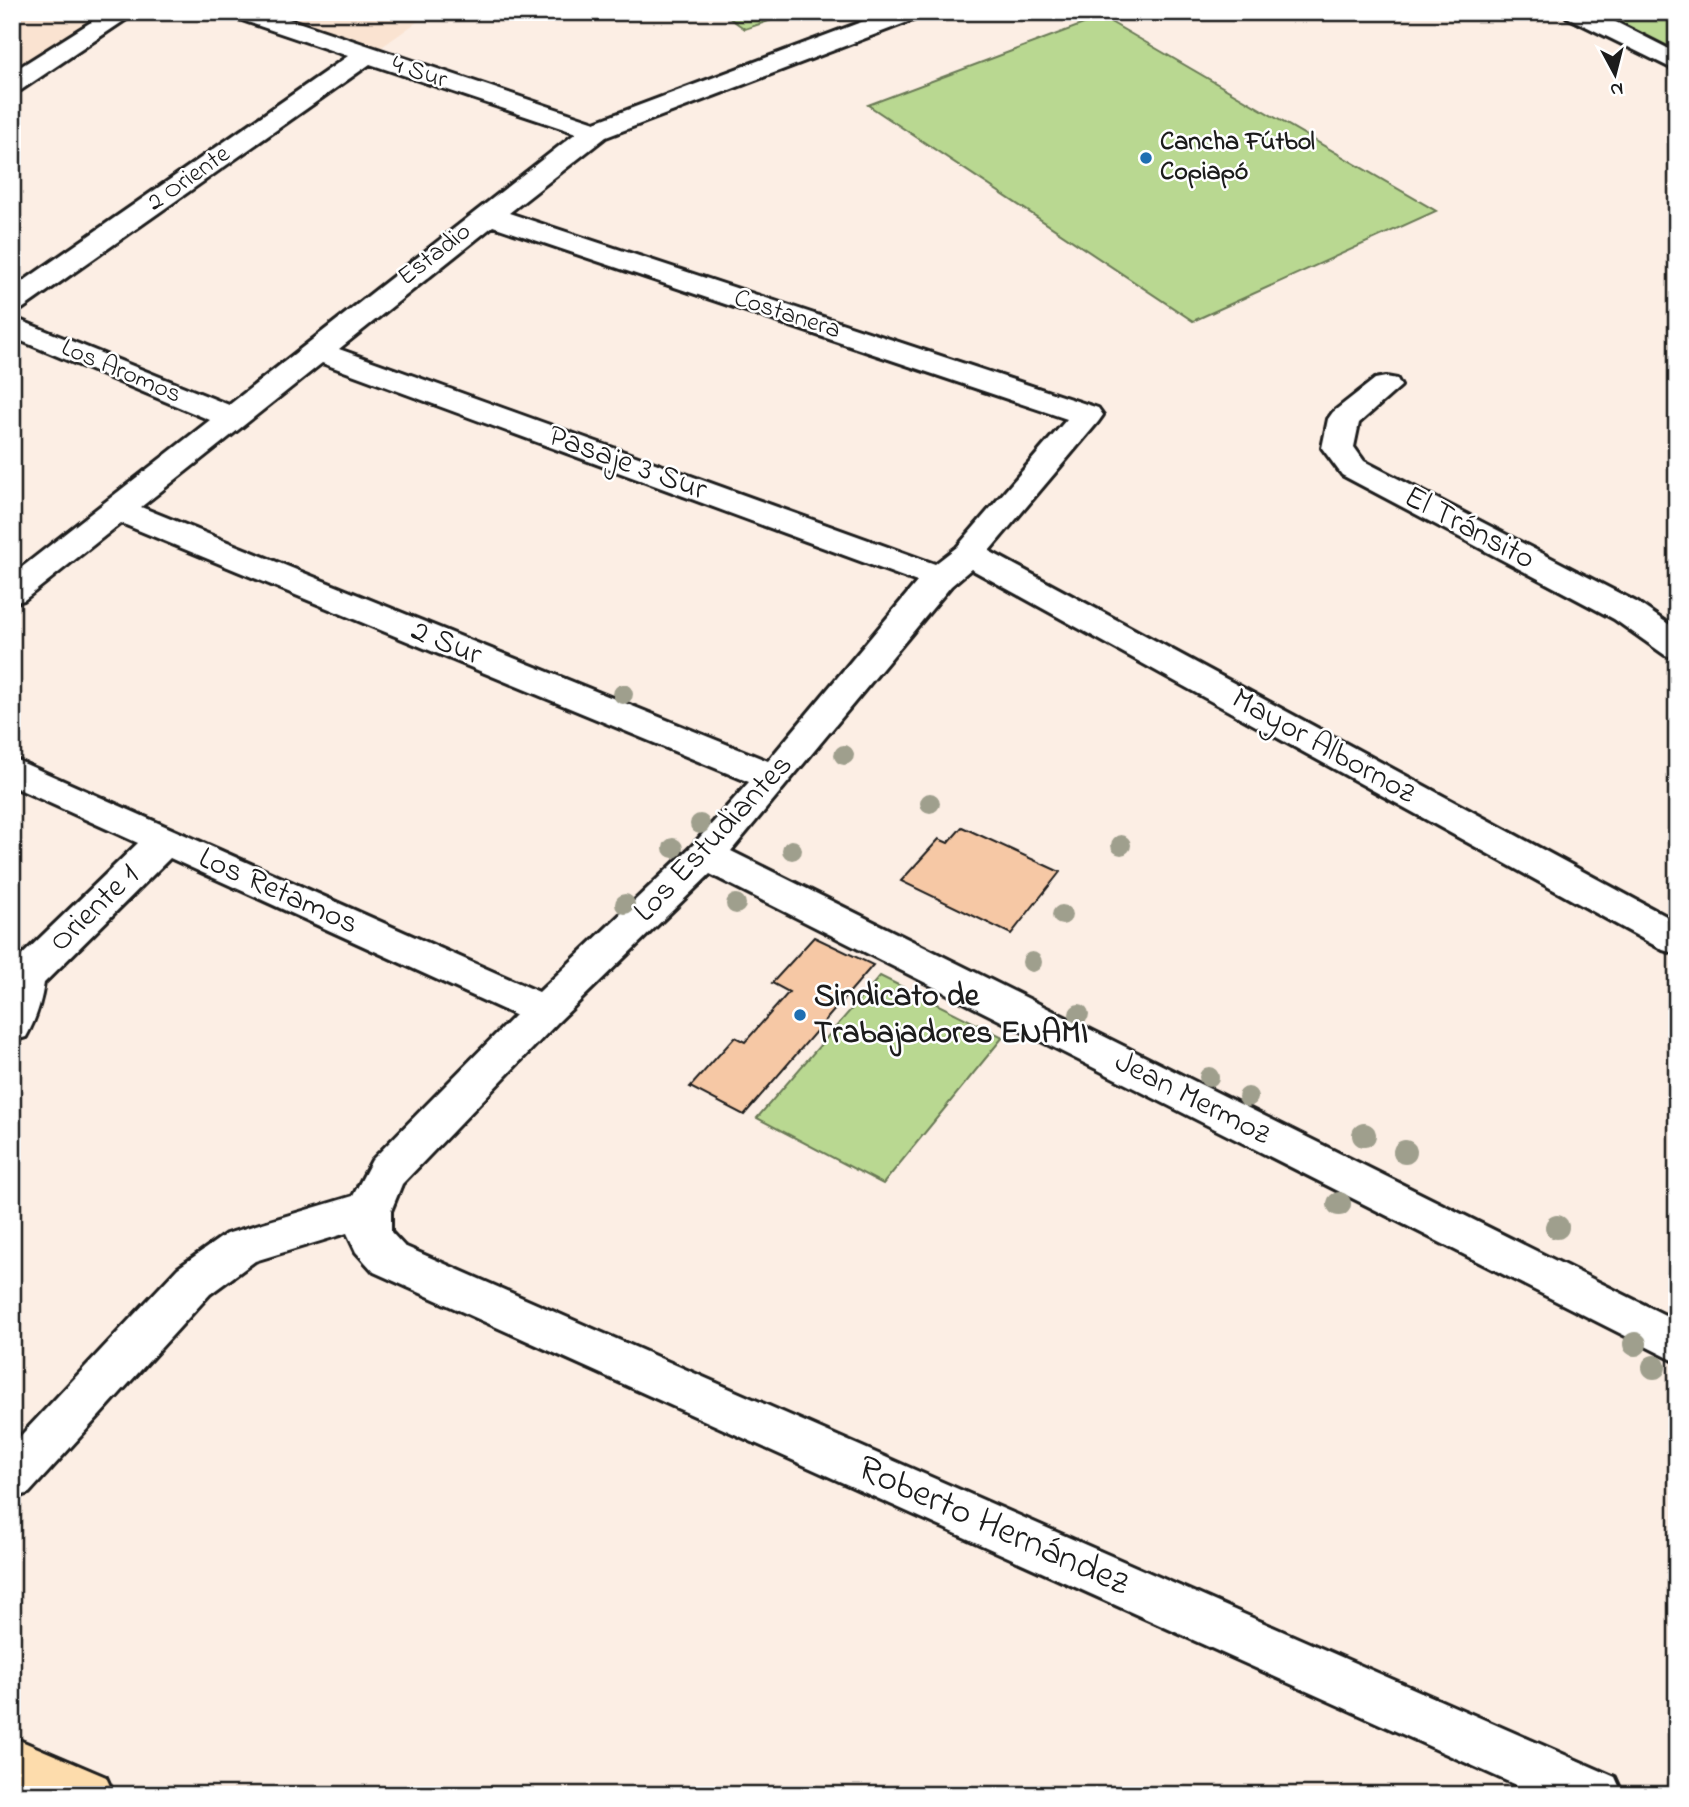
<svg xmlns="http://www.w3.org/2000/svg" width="1689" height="1807" viewBox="0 0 1689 1807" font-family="'Indie Flower',sans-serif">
	<rect width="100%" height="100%" fill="#fceee4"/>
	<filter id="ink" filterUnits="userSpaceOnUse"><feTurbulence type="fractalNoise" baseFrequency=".0143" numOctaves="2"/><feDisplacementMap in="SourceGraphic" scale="14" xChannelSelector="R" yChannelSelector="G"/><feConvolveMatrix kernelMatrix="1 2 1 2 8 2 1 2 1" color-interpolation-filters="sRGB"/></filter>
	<g filter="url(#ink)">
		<!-- built -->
		<g fill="#fae3d1">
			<path d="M 12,12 L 107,12 L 12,73 Z"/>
			<path d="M 267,12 L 431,12 L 376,51 Z"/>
		</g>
		<!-- green -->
		<g fill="#b9d891" stroke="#6a7a56" stroke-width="2">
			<path d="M 721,12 L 795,12 L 745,29 Z"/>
			<path d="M 1600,12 L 1677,12 L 1677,52 Z"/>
			<path d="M 1102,17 L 1436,211 L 1193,321 L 868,105 Z"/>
			<path d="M 880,976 L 1003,1037 L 883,1184 L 757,1118 Z"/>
		</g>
		<!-- building -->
		<g fill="#f6c8a5" stroke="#1c1c1c" stroke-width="2">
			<path d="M 962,827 L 1060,872 L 1011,934 L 901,881 L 939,839 L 948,843 Z"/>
			<path d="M 814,937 L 873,965 L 744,1115 L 690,1087 L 735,1037 L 745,1042 L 789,992 L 772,983 Z"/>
		</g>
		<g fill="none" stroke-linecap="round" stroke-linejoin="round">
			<!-- minor casing -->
			<g stroke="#1c1c1c" stroke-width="6">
				<g id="minor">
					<path d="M 107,12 L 137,12 L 21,90 L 12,92 L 12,72 Z"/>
					<path d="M 230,12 L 268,12 L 595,122 L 888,12 L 924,12 L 921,17 L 606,137 L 509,213 L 1098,408 L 1103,415 L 1098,422 L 989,551 L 1677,922 L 1677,954 L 1663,950 L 971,569 L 951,586 L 731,851 L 1677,1321 L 1677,1362 L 710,874 L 558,1022 L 402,1184 L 391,1211 L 391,1232 L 404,1246 L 1615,1777 L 1623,1795 L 1538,1795 L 374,1272 L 356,1252 L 347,1233 L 255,1261 L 210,1294 L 29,1493 L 12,1499 L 12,1445 L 178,1268 L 226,1234 L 353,1196 L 372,1160 L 515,1015 L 170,858 L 44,983 C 41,1003 36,1019 26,1037 L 12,1041 L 12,965 L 138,843 L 12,786 L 12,758 L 539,992 L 693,845 L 749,782 L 121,523 L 24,600 L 12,603 L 12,575 L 210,420 L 12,337 L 12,317 L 229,405 L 576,133 L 370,64 L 22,309 L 12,312 L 12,289 L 348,56 L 233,17 ZM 493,226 L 1067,419 L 957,547 L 935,564 L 339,349 ZM 322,363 L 917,582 L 768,761 L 141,507 Z"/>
					<path d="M 1564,12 L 1596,12 L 1677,53 L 1677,71 L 1567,17 Z"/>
					<path d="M 1386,377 L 1397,379 L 1401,386 L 1359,423 L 1354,447 L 1364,461 L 1638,603 L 1677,630 L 1677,658 L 1665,655 L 1614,619 L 1342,475 L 1322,448 L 1328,419 L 1333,412 L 1375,379 Z"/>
				</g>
			</g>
			<!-- highway casing -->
			<g stroke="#1c1c1c" stroke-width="6">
				<path id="highway" d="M 12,1737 L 106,1777 L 114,1795 L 28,1795 L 12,1788 Z"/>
			</g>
			<!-- path -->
			<path stroke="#1c1c1c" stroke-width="3.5" stroke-dasharray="3.5 3.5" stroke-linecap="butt" d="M 948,18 L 963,12"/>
			<!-- minor -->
			<use href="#minor" fill="#fff" fill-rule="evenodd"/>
			<!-- highway -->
			<use href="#highway" fill="#fddcac" fill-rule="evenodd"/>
		</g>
		<!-- trees -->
		<g fill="#9f9f8d">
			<circle cx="623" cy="694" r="10"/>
			<circle cx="844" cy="755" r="10"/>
			<circle cx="930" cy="803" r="10"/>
			<circle cx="700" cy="824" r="10"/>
			<circle cx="1121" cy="845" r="10"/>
			<circle cx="673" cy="848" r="10"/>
			<circle cx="792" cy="850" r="10"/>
			<circle cx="625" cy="904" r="10"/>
			<circle cx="736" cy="904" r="10"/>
			<circle cx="1062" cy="915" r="10"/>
			<circle cx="1032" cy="962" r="10"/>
			<circle cx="1079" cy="1014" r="10"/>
			<circle cx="1209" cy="1077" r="10"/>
			<circle cx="1248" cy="1097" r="10"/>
			<circle cx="1364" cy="1135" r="12"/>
			<circle cx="1405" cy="1152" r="12"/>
			<circle cx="1339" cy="1204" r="12"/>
			<circle cx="1557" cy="1227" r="12"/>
			<circle cx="1635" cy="1344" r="12"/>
			<circle cx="1654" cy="1367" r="12"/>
		</g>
	</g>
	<!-- markers -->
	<g fill="#1f6fb2" stroke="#fff" stroke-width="2.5">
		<circle cx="1146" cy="158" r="7"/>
		<circle cx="800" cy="1015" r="7"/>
	</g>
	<g text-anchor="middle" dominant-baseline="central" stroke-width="5" stroke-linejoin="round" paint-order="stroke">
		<!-- far-street labels -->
		<g font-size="26" fill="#1c1c1c" stroke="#fff">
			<text transform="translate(419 73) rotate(18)">4 Sur</text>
			<text transform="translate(189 179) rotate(-35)">2 Oriente</text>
			<text transform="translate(435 255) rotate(-38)">Estadio</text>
			<text transform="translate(787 315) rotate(18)">Costanera</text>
			<text transform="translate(121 372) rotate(23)">Los Aromos</text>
		</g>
		<!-- far-poi labels -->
		<g font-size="26" font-weight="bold" fill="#1c1c1c" stroke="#fff" text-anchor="start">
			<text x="1160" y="143">Cancha Fútbol<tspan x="1160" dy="30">Copiapó</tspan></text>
		</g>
		<!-- street labels -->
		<g font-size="32" fill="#1c1c1c" stroke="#fff">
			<text transform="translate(627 464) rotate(20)">Pasaje 3 Sur</text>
			<text transform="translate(1469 529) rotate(28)">El Tránsito</text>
			<text transform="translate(446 644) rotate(22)">2 Sur</text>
			<text transform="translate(1323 747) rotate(29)">Mayor Albornoz</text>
			<text transform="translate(714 839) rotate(-47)">Los Estudiantes</text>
			<text transform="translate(278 892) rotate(24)">Los Retamos</text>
			<text transform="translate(95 909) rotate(-44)">Oriente 1</text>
			<text transform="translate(1192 1099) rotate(27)">Jean Mermoz</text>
		</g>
		<!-- poi labels -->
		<g font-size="32" font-weight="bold" fill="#1c1c1c" stroke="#fff" text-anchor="start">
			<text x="814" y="997">Sindicato de<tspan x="814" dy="37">Trabajadores ENAMI</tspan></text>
		</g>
		<!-- near-street labels -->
		<g font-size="38" fill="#1c1c1c" stroke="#fff">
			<text transform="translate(993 1527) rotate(24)">Roberto Hernández</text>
		</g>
	</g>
	<!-- margin -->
	<rect width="1689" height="1807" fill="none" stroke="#fff" stroke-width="42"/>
	<rect x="21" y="21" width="1647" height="1765" fill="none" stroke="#1c1c1c" stroke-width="2.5" filter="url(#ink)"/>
	<!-- north arrow -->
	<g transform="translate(1615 74) rotate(173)" stroke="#ffffff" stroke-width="5" paint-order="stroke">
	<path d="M0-5L12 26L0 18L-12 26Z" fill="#1c1c1c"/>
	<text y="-10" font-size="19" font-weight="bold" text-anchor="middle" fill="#1c1c1c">N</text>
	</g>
</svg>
